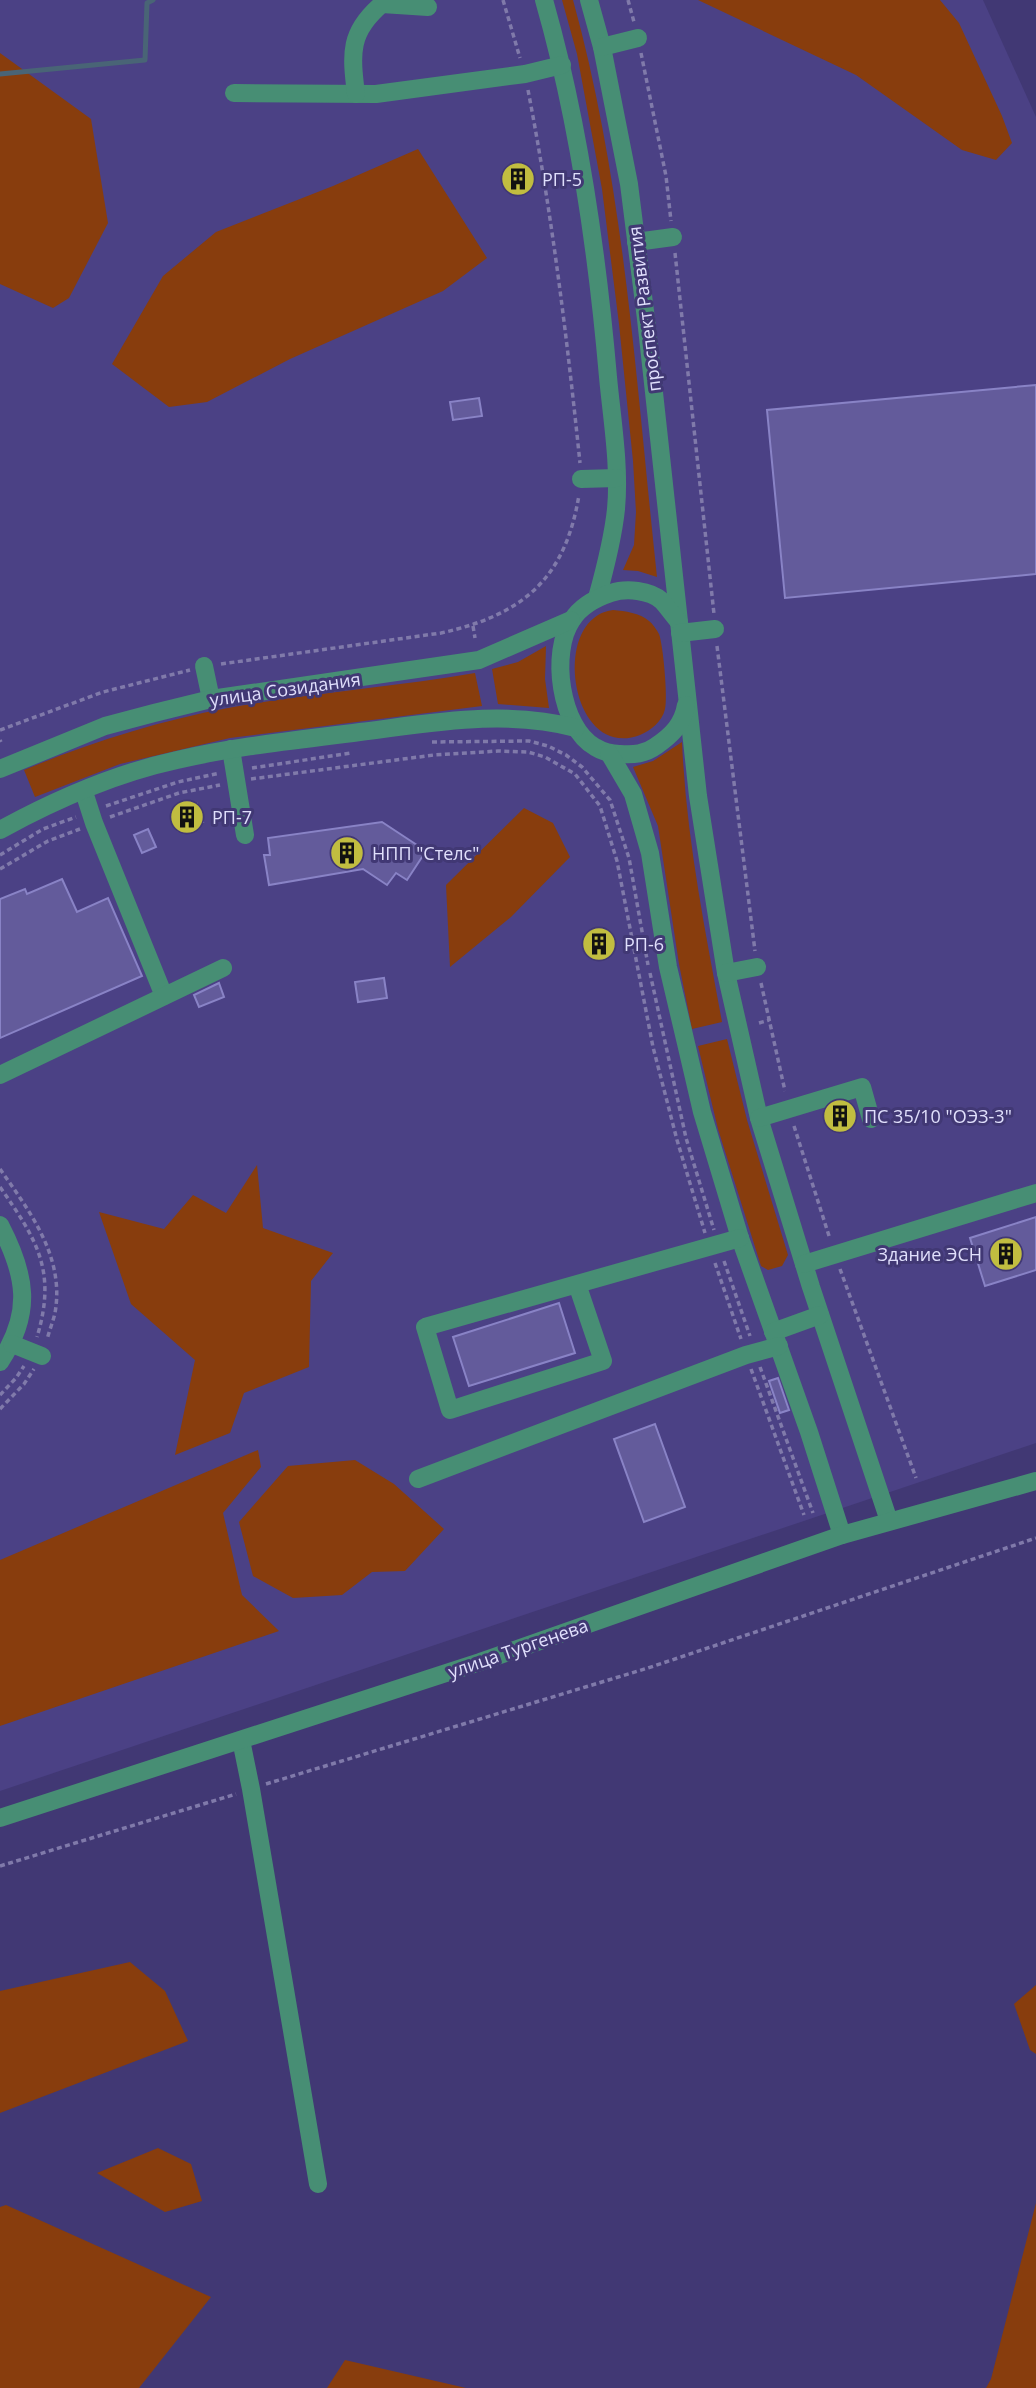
<svg xmlns="http://www.w3.org/2000/svg" width="1036" height="2388" viewBox="0 0 1036 2388" font-family="'Open Sans',sans-serif">
	<rect width="100%" height="100%" fill="#413874"/>
	<!-- built -->
	<path fill="#4b4185" d="M 0,0 L 983,0 L 1036,117 L 1036,1443 L 0,1791 Z"/>
	<!-- green -->
	<g fill="#883d0d">
		<path d="M 562,0 L 573,0 C 625,188 636,384 657,577 L 638,571 L 623,570 L 634,545 L 636,512 L 633,461 L 619,324 L 602,189 L 577,54 Z"/>
		<path d="M 698,0 L 940,0 L 959,23 L 1002,116 L 1012,143 L 996,160 L 962,150 L 856,75 Z"/>
		<path d="M 0,53 L 91,119 L 108,223 L 69,298 L 53,308 L 0,284 Z"/>
		<path d="M 418,149 L 487,258 L 443,291 L 290,359 L 207,402 L 169,407 L 112,364 L 163,276 L 216,232 L 333,186 Z"/>
		<path d="M 613,610 C 625,611 640,613 649,621 C 652,623 657,630 659,634 C 663,644 668,698 665,709 C 662,722 651,730 640,735 C 578,759 555,648 594,618 C 600,613 606,611 613,610 Z"/>
		<path d="M 546,646 L 545,679 L 549,708 L 498,704 L 492,669 L 518,662 Z"/>
		<path d="M 475,673 L 482,706 L 230,738 L 120,764 L 35,797 L 24,770 C 89,743 158,721 228,708 C 310,693 393,687 475,673 Z"/>
		<path d="M 682,742 C 686,837 705,929 722,1022 L 692,1029 L 679,964 L 658,826 L 633,767 L 653,761 Z"/>
		<path d="M 524,808 L 553,823 L 570,857 L 511,917 L 450,967 L 446,885 Z"/>
		<path d="M 727,1039 L 747,1120 L 788,1255 L 782,1266 L 768,1270 L 761,1266 L 718,1129 L 698,1046 Z"/>
		<path d="M 257,1165 L 263,1228 L 333,1253 L 311,1281 L 309,1367 L 244,1393 L 230,1433 L 175,1455 L 195,1360 L 131,1304 L 99,1212 L 164,1229 L 193,1195 L 226,1213 Z"/>
		<path d="M 258,1450 L 261,1467 L 223,1513 L 242,1595 L 279,1631 L 0,1726 L 0,1560 Z"/>
		<path d="M 355,1460 L 394,1484 L 444,1529 L 405,1571 L 372,1572 L 342,1595 L 293,1598 L 253,1576 L 239,1522 L 288,1466 Z"/>
		<path d="M 130,1962 L 165,1991 L 188,2041 L 0,2113 L 0,1991 Z"/>
		<path d="M 1036,1985 L 1036,2054 L 1030,2050 L 1014,2004 Z"/>
		<path d="M 158,2148 L 191,2164 L 202,2201 L 165,2212 L 97,2173 Z"/>
		<path d="M 1036,2203 L 1036,2388 L 986,2388 L 991,2379 Z"/>
		<path d="M 6,2205 L 211,2297 L 139,2388 L 0,2388 L 0,2207 Z"/>
		<path d="M 345,2360 L 466,2388 L 327,2388 Z"/>
	</g>
	<g fill="none" stroke-linecap="round" stroke-linejoin="round">
		<!-- stream -->
		<path stroke="#496476" stroke-width="5" d="M 0,74 L 145,60 L 147,3 L 153,0"/>
	</g>
	<!-- building -->
	<g fill="#635b9b" stroke="#8983c6" stroke-width="2">
		<path d="M 525,166 L 529,189 L 511,193 L 506,170 Z"/>
		<path d="M 1036,385 L 1036,574 L 785,598 L 767,410 Z"/>
		<path d="M 479,398 L 482,416 L 453,420 L 450,402 Z"/>
		<path d="M 197,804 L 203,822 L 178,830 L 172,812 Z"/>
		<path d="M 382,822 L 426,851 L 407,880 L 396,873 L 387,885 L 363,869 L 269,885 L 264,855 L 270,855 L 268,838 Z"/>
		<path d="M 148,829 L 156,847 L 142,853 L 134,835 Z"/>
		<path d="M 62,879 L 77,912 L 108,898 L 142,976 L 0,1038 L 0,899 L 25,889 L 27,894 Z"/>
		<path d="M 604,931 L 609,954 L 594,956 L 589,933 Z"/>
		<path d="M 384,978 L 387,998 L 358,1002 L 355,982 Z"/>
		<path d="M 219,983 L 224,997 L 199,1007 L 194,995 Z"/>
		<path d="M 1036,1217 L 1036,1270 L 985,1286 L 970,1238 Z"/>
		<path d="M 559,1303 L 575,1353 L 469,1386 L 453,1337 Z"/>
		<path d="M 778,1378 L 789,1410 L 780,1413 L 769,1381 Z"/>
		<path d="M 655,1424 L 685,1507 L 644,1522 L 614,1439 Z"/>
	</g>
	<g fill="none" stroke-linecap="round" stroke-linejoin="round">
		<!-- path -->
		<g stroke="#807aaa" stroke-width="3.5" stroke-dasharray="5 3.5" stroke-linecap="butt">
			<path d="M 503,0 L 520,58"/>
			<path d="M 628,0 L 634,22"/>
			<path d="M 641,53 L 666,176 L 671,221"/>
			<path d="M 528,90 C 552,214 567,338 580,463"/>
			<path d="M 675,253 L 714,614"/>
			<path d="M 473,626 L 475,638"/>
			<path d="M 717,646 L 755,951"/>
			<path d="M 221,664 L 441,633 C 522,615 565,580 579,495"/>
			<path d="M 0,730 L 103,692 L 190,670"/>
			<path d="M 0,740 L 1,742"/>
			<path d="M 432,742 L 529,741 L 548,746 L 566,755 L 582,767 L 610,800 L 629,858 L 648,965"/>
			<path d="M 252,768 L 351,753"/>
			<path d="M 251,779 L 434,755 L 498,751 L 528,752 L 545,757 L 575,774 L 600,806 L 617,861 L 653,1047 L 677,1140 L 705,1233"/>
			<path d="M 106,806 L 178,782 L 220,773"/>
			<path d="M 110,817 L 179,793 L 220,785"/>
			<path d="M 0,855 L 43,829 L 76,817"/>
			<path d="M 0,869 L 48,841 L 80,829"/>
			<path d="M 650,973 L 686,1138 L 714,1230"/>
			<path d="M 761,983 L 785,1091"/>
			<path d="M 759,1023 L 769,1020"/>
			<path d="M 794,1126 L 830,1239"/>
			<path d="M 0,1169 C 30,1212 65,1257 55,1313 C 53,1322 49,1331 47,1340"/>
			<path d="M 0,1187 C 37,1240 57,1271 37,1337"/>
			<path d="M 724,1261 L 750,1336"/>
			<path d="M 715,1263 L 741,1339"/>
			<path d="M 840,1269 L 916,1478"/>
			<path d="M 760,1367 L 813,1513"/>
			<path d="M 751,1369 L 804,1515"/>
			<path d="M 0,1395 L 16,1378 L 24,1366"/>
			<path d="M 0,1409 L 24,1384 L 34,1369"/>
			<path d="M 266,1784 L 648,1668 L 1036,1538"/>
			<path d="M 0,1866 L 236,1794"/>
		</g>
		<!-- minor -->
		<g stroke="#478e74" stroke-width="18">
			<path d="M 544,0 C 579,122 597,250 608,377 C 612,420 620,466 616,509 C 613,539 605,569 597,598"/>
			<path d="M 589,0 L 602,47 L 629,184 L 646,319 L 698,796 L 726,973 L 759,1118 L 811,1287 L 889,1521"/>
			<path d="M 602,47 L 638,38"/>
			<path d="M 234,93 L 376,94 L 525,74 L 562,65"/>
			<path d="M 356,94 C 351,53 349,32 382,4 L 428,7"/>
			<path d="M 636,242 L 673,237"/>
			<path d="M 581,479 L 617,478"/>
			<path d="M 679,622 C 673,615 668,608 662,601 C 650,590 626,588 611,593 C 596,598 580,607 572,620 C 550,652 560,727 595,747 C 603,752 611,754 620,754 C 634,755 645,754 656,746 C 672,735 683,724 686,705"/>
			<path d="M 680,633 L 715,629"/>
			<path d="M 204,666 L 211,699"/>
			<path d="M 231,749 L 245,835"/>
			<path d="M 609,753 L 633,794 L 650,853 L 668,967 L 685,1039 L 702,1112 L 740,1238 L 809,1432 L 842,1535"/>
			<path d="M 0,769 L 105,726 L 154,713 L 211,699 L 479,660 L 571,620"/>
			<path d="M 84,792 L 94,823 L 164,996"/>
			<path d="M 0,830 C 53,801 117,773 177,760 C 237,746 299,740 360,732 C 432,723 505,709 576,728"/>
			<path d="M 726,973 L 757,967"/>
			<path d="M 0,1075 L 223,968"/>
			<path d="M 759,1118 L 862,1087 L 871,1119"/>
			<path d="M 0,1225 C 26,1275 33,1312 0,1362"/>
			<path d="M 804,1264 L 1036,1193"/>
			<path d="M 577,1284 L 603,1361 L 450,1410 L 425,1327 L 740,1238"/>
			<path d="M 773,1332 L 820,1315"/>
			<path d="M 12,1344 L 42,1356"/>
			<path d="M 418,1479 L 746,1355 L 779,1346"/>
			<path d="M 241,1740 L 251,1789 L 318,2184"/>
			<path d="M 0,1818 L 480,1662 L 842,1535 L 1036,1481"/>
		</g>
	</g>
	<!-- icons -->
	<defs>
		<g id="building-disc" transform="scale(1.75)"><circle r="9.5" fill="#c1bd40" stroke="#413874"/><path d="M-4-6H4V6H1V3H-1V6H-4ZM-2.5-4.3h1.7v1.8h-1.7ZM.8-4.3h1.7v1.8H.8ZM-2.5-1h1.7V.8h-1.7ZM.8-1h1.7V.8H.8Z" fill="#111"/></g>
	</defs>
	<g fill-rule="evenodd">
		<use href="#building-disc" x="518" y="179"/>
		<use href="#building-disc" x="187" y="817"/>
		<use href="#building-disc" x="347" y="853"/>
		<use href="#building-disc" x="599" y="944"/>
		<use href="#building-disc" x="840" y="1116"/>
		<use href="#building-disc" x="1006" y="1254"/>
	</g>
	<g text-anchor="middle" dominant-baseline="central" stroke-width="6" stroke-linejoin="round" paint-order="stroke">
		<!-- poi labels -->
		<g font-size="18" fill="#e0dffc" stroke="#413874" text-anchor="start">
			<text x="542" y="179">РП-5</text>
			<text x="212" y="817">РП-7</text>
			<text x="372" y="853">НПП "Стелс"</text>
			<text x="624" y="944">РП-6</text>
			<text x="864" y="1116">ПС 35/10 "ОЭЗ-3"</text>
			<text x="982" y="1254" text-anchor="end">Здание ЭСН</text>
		</g>
		<!-- street labels -->
		<g font-size="18" fill="#e0dffc" stroke="#413874">
			<text transform="translate(644 309) rotate(-97)">проспект Развития</text>
			<text transform="translate(285 689) rotate(-8)">улица Созидания</text>
			<text transform="translate(518 1648) rotate(-19)">улица Тургенева</text>
		</g>
	</g>
</svg>
